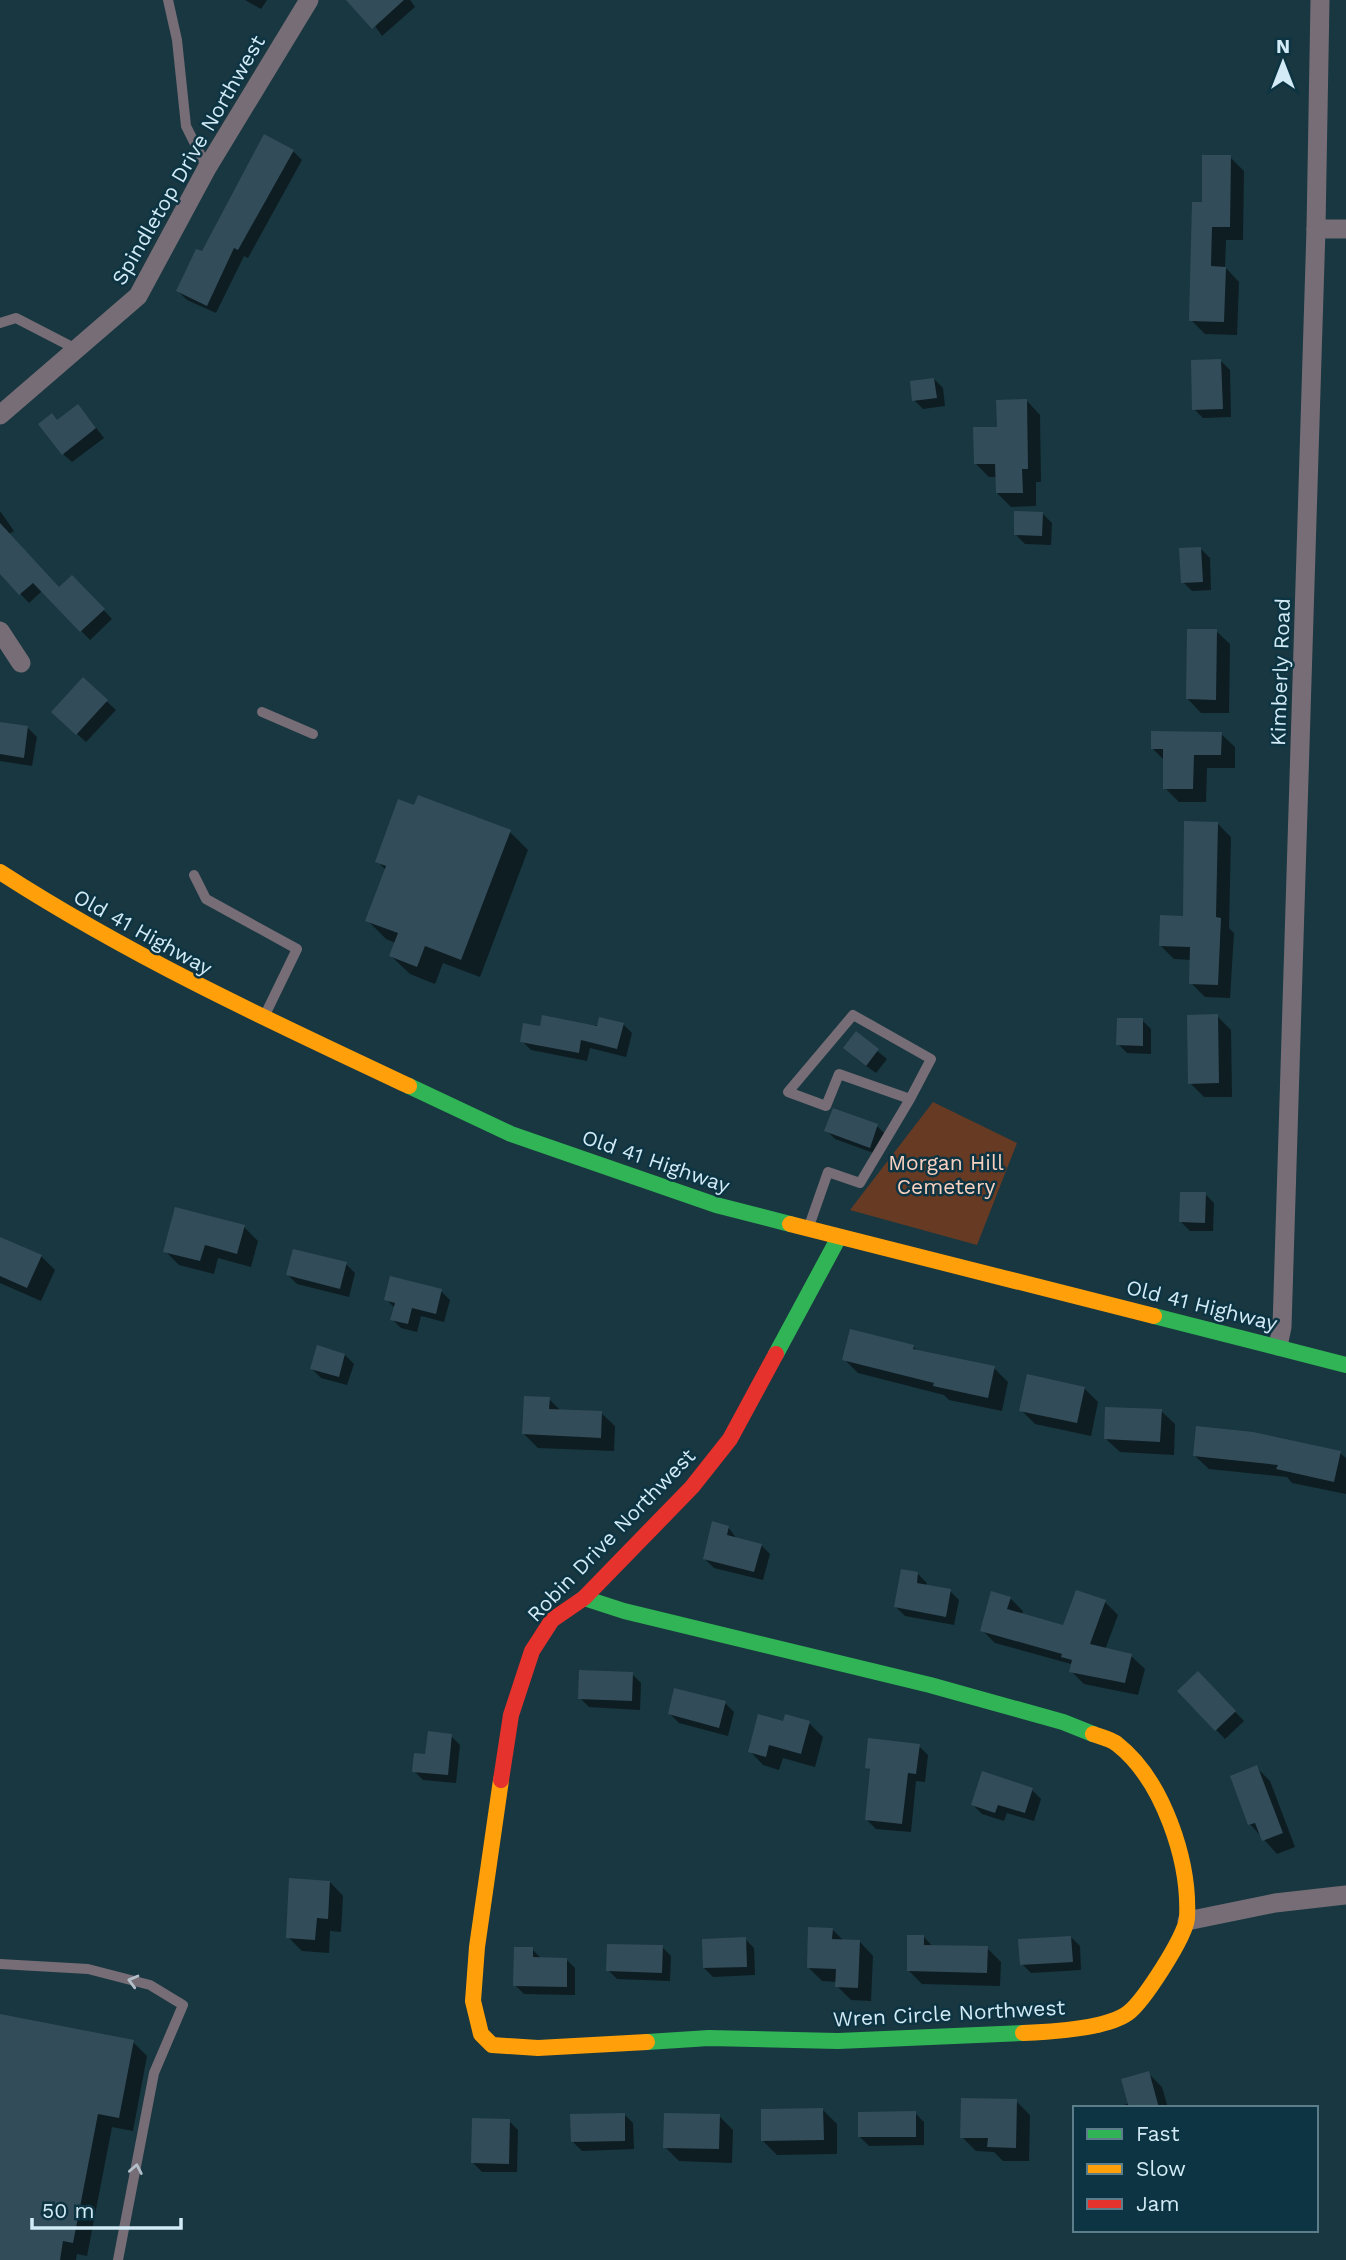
<svg xmlns="http://www.w3.org/2000/svg" width="1346" height="2260" viewBox="0 0 1346 2260" font-family="'Work Sans',sans-serif">
	<rect width="100%" height="100%" fill="#193740"/>
	<!-- green -->
	<path fill="#673a23" d="M 933,1102 L 1017,1143 L 977,1245 L 850,1210 Z"/>
	<!-- shadow -->
	<g fill="#0007">
		<path d="M 245,0 L 267,0 L 261,9 Z"/>
		<path d="M 357,0 L 410,0 L 415,7 L 382,36 Z"/>
		<path d="M 265,136 L 293,151 L 302,160 L 248,258 L 244,256 L 216,313 L 187,300 L 178,291 L 202,253 Z"/>
		<path d="M 1230,157 L 1244,171 L 1243,240 L 1226,240 L 1225,267 L 1239,282 L 1237,335 L 1205,334 L 1191,320 L 1204,204 Z"/>
		<path d="M 1221,361 L 1230,370 L 1231,417 L 1203,418 L 1194,409 Z"/>
		<path d="M 934,379 L 943,388 L 945,406 L 923,409 L 914,400 Z"/>
		<path d="M 1027,401 L 1040,415 L 1041,482 L 1036,482 L 1036,506 L 1011,507 L 997,493 L 997,477 L 989,477 L 975,463 L 998,429 Z"/>
		<path d="M 86,415 L 104,438 L 72,462 L 63,454 L 58,422 Z"/>
		<path d="M 0,511 L 14,531 L 9,534 L 59,589 L 72,577 L 112,619 L 90,640 L 42,591 L 29,603 L 0,572 Z"/>
		<path d="M 1043,514 L 1052,523 L 1051,545 L 1025,544 L 1016,535 Z"/>
		<path d="M 1201,549 L 1210,558 L 1211,590 L 1192,591 L 1183,582 Z"/>
		<path d="M 1216,631 L 1230,644 L 1229,713 L 1201,713 L 1188,699 Z"/>
		<path d="M 83,680 L 116,710 L 86,742 L 53,712 Z"/>
		<path d="M 0,724 L 28,728 L 37,737 L 32,766 L 0,761 Z"/>
		<path d="M 1221,734 L 1235,747 L 1235,768 L 1207,768 L 1206,802 L 1179,802 L 1165,788 L 1165,761 L 1153,749 Z"/>
		<path d="M 1217,823 L 1231,837 L 1229,928 L 1234,933 L 1230,998 L 1205,997 L 1191,983 L 1192,960 L 1174,959 L 1160,945 L 1185,918 Z"/>
		<path d="M 510,832 L 528,850 L 480,977 L 443,963 L 435,984 L 410,974 L 391,956 L 396,943 L 386,939 L 367,920 L 386,870 L 377,861 Z"/>
		<path d="M 1217,1016 L 1231,1030 L 1232,1097 L 1204,1097 L 1190,1083 Z"/>
		<path d="M 1142,1020 L 1151,1029 L 1151,1054 L 1127,1053 L 1118,1044 Z"/>
		<path d="M 623,1024 L 632,1033 L 626,1057 L 590,1048 L 587,1061 L 531,1050 L 522,1041 L 541,1028 Z"/>
		<path d="M 856,1034 L 887,1059 L 876,1073 L 854,1057 Z"/>
		<path d="M 877,1126 L 886,1135 L 879,1155 L 835,1139 L 826,1130 Z"/>
		<path d="M 1205,1194 L 1214,1203 L 1213,1231 L 1190,1231 L 1181,1222 Z"/>
		<path d="M 244,1227 L 258,1241 L 251,1267 L 218,1258 L 214,1274 L 179,1265 L 165,1251 Z"/>
		<path d="M 0,1238 L 41,1256 L 55,1270 L 41,1301 L 0,1283 Z"/>
		<path d="M 346,1264 L 355,1273 L 349,1297 L 297,1284 L 288,1275 Z"/>
		<path d="M 441,1291 L 450,1300 L 444,1322 L 421,1316 L 417,1332 L 401,1328 L 392,1319 L 395,1308 L 386,1299 Z"/>
		<path d="M 913,1347 L 918,1351 L 994,1368 L 1008,1382 L 1002,1411 L 949,1400 L 944,1395 L 858,1373 L 844,1359 Z"/>
		<path d="M 345,1355 L 354,1364 L 347,1385 L 321,1378 L 312,1369 Z"/>
		<path d="M 1084,1388 L 1098,1402 L 1091,1436 L 1035,1424 L 1021,1410 Z"/>
		<path d="M 549,1399 L 561,1411 L 601,1413 L 615,1426 L 614,1451 L 538,1448 L 524,1434 Z"/>
		<path d="M 1161,1411 L 1175,1424 L 1174,1455 L 1120,1452 L 1106,1439 Z"/>
		<path d="M 1340,1453 L 1346,1458 L 1346,1494 L 1292,1483 L 1287,1477 L 1209,1469 L 1195,1456 Z"/>
		<path d="M 728,1527 L 737,1539 L 761,1545 L 770,1554 L 763,1580 L 714,1568 L 705,1559 Z"/>
		<path d="M 918,1574 L 927,1583 L 926,1586 L 950,1591 L 959,1600 L 954,1625 L 905,1616 L 896,1607 Z"/>
		<path d="M 1010,1598 L 1023,1611 L 1022,1615 L 1064,1627 L 1105,1602 L 1118,1615 L 1105,1650 L 1131,1656 L 1145,1669 L 1138,1695 L 1084,1684 L 1071,1671 L 1071,1664 L 995,1643 L 982,1630 Z"/>
		<path d="M 1198,1673 L 1244,1721 L 1225,1739 L 1179,1691 Z"/>
		<path d="M 632,1674 L 641,1683 L 640,1710 L 589,1707 L 580,1698 Z"/>
		<path d="M 725,1703 L 734,1712 L 728,1736 L 679,1723 L 670,1714 Z"/>
		<path d="M 786,1717 L 809,1723 L 823,1737 L 815,1767 L 783,1758 L 779,1770 L 763,1765 L 750,1751 L 784,1723 Z"/>
		<path d="M 451,1736 L 460,1745 L 456,1783 L 423,1780 L 414,1771 Z"/>
		<path d="M 919,1746 L 928,1755 L 925,1782 L 916,1781 L 911,1832 L 876,1829 L 867,1820 L 872,1772 L 867,1767 Z"/>
		<path d="M 1256,1767 L 1270,1781 L 1295,1847 L 1277,1854 L 1250,1824 Z"/>
		<path d="M 1032,1790 L 1041,1799 L 1034,1821 L 1007,1813 L 1004,1821 L 982,1814 L 973,1805 Z"/>
		<path d="M 330,1882 L 343,1896 L 341,1932 L 330,1931 L 329,1953 L 302,1951 L 288,1937 Z"/>
		<path d="M 832,1929 L 844,1941 L 860,1942 L 873,1956 L 871,2001 L 851,2000 L 837,1986 L 837,1982 L 822,1981 L 808,1967 Z"/>
		<path d="M 924,1937 L 933,1947 L 987,1948 L 1001,1962 L 1000,1986 L 922,1984 L 908,1970 Z"/>
		<path d="M 1071,1937 L 1080,1946 L 1081,1970 L 1031,1973 L 1022,1964 Z"/>
		<path d="M 745,1939 L 754,1948 L 755,1975 L 713,1977 L 704,1968 Z"/>
		<path d="M 662,1947 L 671,1956 L 670,1981 L 617,1979 L 608,1970 Z"/>
		<path d="M 532,1949 L 541,1958 L 566,1959 L 575,1968 L 575,1995 L 524,1994 L 515,1985 Z"/>
		<path d="M 0,2016 L 133,2042 L 147,2056 L 133,2131 L 112,2127 L 87,2256 L 77,2254 L 76,2260 L 0,2260 Z"/>
		<path d="M 1148,2073 L 1162,2087 L 1168,2108 L 1113,2108 L 1130,2103 Z"/>
		<path d="M 1016,2101 L 1030,2115 L 1029,2161 L 1003,2161 L 994,2152 L 976,2151 L 962,2137 Z"/>
		<path d="M 823,2110 L 837,2124 L 837,2154 L 777,2155 L 763,2141 Z"/>
		<path d="M 915,2113 L 924,2122 L 924,2145 L 869,2146 L 860,2137 Z"/>
		<path d="M 624,2114 L 633,2123 L 634,2149 L 582,2151 L 573,2142 Z"/>
		<path d="M 719,2116 L 733,2130 L 732,2163 L 679,2161 L 665,2147 Z"/>
		<path d="M 509,2121 L 518,2130 L 517,2172 L 482,2172 L 473,2163 Z"/>
	</g>
	<!-- building -->
	<g fill="#334c59">
		<path d="M 346,0 L 404,0 L 372,29 Z"/>
		<path d="M 264,134 L 294,150 L 238,250 L 234,248 L 207,306 L 176,291 L 196,249 L 202,251 Z"/>
		<path d="M 1202,155 L 1231,155 L 1230,227 L 1212,227 L 1211,266 L 1226,267 L 1224,322 L 1189,321 L 1192,202 L 1202,202 Z"/>
		<path d="M 1221,359 L 1223,409 L 1192,410 L 1191,360 Z"/>
		<path d="M 934,378 L 937,398 L 912,401 L 910,381 Z"/>
		<path d="M 1027,399 L 1028,469 L 1022,469 L 1023,493 L 996,493 L 995,464 L 974,464 L 973,427 L 997,427 L 996,400 Z"/>
		<path d="M 78,404 L 96,428 L 62,455 L 38,424 L 52,413 L 57,420 Z"/>
		<path d="M 1014,511 L 1043,512 L 1042,536 L 1014,535 Z"/>
		<path d="M 0,523 L 59,587 L 72,575 L 105,609 L 80,632 L 33,583 L 19,595 L 0,574 Z"/>
		<path d="M 1201,547 L 1203,582 L 1181,583 L 1179,548 Z"/>
		<path d="M 1187,629 L 1217,629 L 1216,700 L 1186,699 Z"/>
		<path d="M 83,677 L 108,700 L 76,735 L 51,712 Z"/>
		<path d="M 0,722 L 28,726 L 24,758 L 0,754 Z"/>
		<path d="M 1151,731 L 1222,732 L 1221,755 L 1194,755 L 1193,789 L 1163,789 L 1163,749 L 1151,749 Z"/>
		<path d="M 418,795 L 511,830 L 461,960 L 425,946 L 417,967 L 389,956 L 398,933 L 365,921 L 386,866 L 375,862 L 398,799 L 414,805 Z"/>
		<path d="M 1184,821 L 1218,822 L 1216,917 L 1221,918 L 1218,985 L 1189,984 L 1190,947 L 1159,946 L 1160,915 L 1183,916 Z"/>
		<path d="M 1218,1014 L 1219,1083 L 1188,1084 L 1187,1015 Z"/>
		<path d="M 542,1015 L 597,1026 L 599,1017 L 624,1023 L 617,1049 L 581,1040 L 579,1053 L 520,1042 L 523,1023 L 540,1026 Z"/>
		<path d="M 1117,1018 L 1143,1018 L 1143,1046 L 1116,1045 Z"/>
		<path d="M 856,1031 L 879,1049 L 866,1066 L 843,1048 Z"/>
		<path d="M 833,1108 L 878,1124 L 870,1148 L 824,1131 Z"/>
		<path d="M 1180,1192 L 1206,1192 L 1205,1223 L 1179,1222 Z"/>
		<path d="M 175,1207 L 245,1225 L 237,1254 L 205,1245 L 200,1261 L 163,1252 Z"/>
		<path d="M 0,1237 L 42,1255 L 27,1288 L 0,1276 Z"/>
		<path d="M 293,1249 L 347,1262 L 340,1289 L 286,1275 Z"/>
		<path d="M 390,1276 L 442,1289 L 436,1314 L 412,1308 L 408,1324 L 390,1320 L 395,1303 L 384,1300 Z"/>
		<path d="M 850,1329 L 914,1345 L 913,1349 L 995,1366 L 988,1398 L 933,1386 L 934,1383 L 842,1360 Z"/>
		<path d="M 317,1345 L 345,1354 L 339,1377 L 310,1369 Z"/>
		<path d="M 1027,1374 L 1085,1387 L 1077,1423 L 1019,1411 Z"/>
		<path d="M 524,1396 L 550,1397 L 549,1409 L 602,1411 L 601,1438 L 522,1434 Z"/>
		<path d="M 1105,1407 L 1162,1409 L 1160,1442 L 1104,1439 Z"/>
		<path d="M 1196,1426 L 1253,1432 L 1341,1451 L 1334,1482 L 1276,1469 L 1278,1465 L 1193,1456 Z"/>
		<path d="M 712,1521 L 729,1526 L 727,1535 L 762,1544 L 754,1572 L 703,1559 Z"/>
		<path d="M 901,1569 L 918,1572 L 917,1583 L 951,1589 L 946,1617 L 894,1607 Z"/>
		<path d="M 1076,1590 L 1106,1600 L 1090,1644 L 1132,1654 L 1125,1683 L 1069,1672 L 1072,1660 L 1061,1657 L 1062,1654 L 980,1631 L 991,1591 L 1011,1597 L 1007,1609 L 1063,1625 Z"/>
		<path d="M 579,1670 L 633,1672 L 632,1701 L 578,1699 Z"/>
		<path d="M 1198,1671 L 1236,1711 L 1215,1731 L 1177,1691 Z"/>
		<path d="M 674,1688 L 726,1701 L 719,1728 L 668,1714 Z"/>
		<path d="M 758,1714 L 783,1721 L 785,1714 L 810,1721 L 801,1754 L 769,1745 L 766,1757 L 748,1752 Z"/>
		<path d="M 428,1731 L 452,1734 L 448,1775 L 412,1772 L 414,1753 L 425,1754 Z"/>
		<path d="M 868,1738 L 920,1744 L 916,1774 L 908,1773 L 902,1824 L 865,1820 L 870,1769 L 865,1768 Z"/>
		<path d="M 1257,1765 L 1283,1833 L 1262,1841 L 1255,1823 L 1248,1825 L 1230,1776 Z"/>
		<path d="M 982,1771 L 1033,1788 L 1025,1813 L 998,1805 L 995,1813 L 971,1805 Z"/>
		<path d="M 289,1878 L 330,1881 L 328,1919 L 317,1918 L 315,1940 L 286,1938 Z"/>
		<path d="M 808,1927 L 833,1928 L 832,1939 L 860,1940 L 858,1988 L 835,1987 L 836,1969 L 807,1968 Z"/>
		<path d="M 907,1935 L 924,1935 L 924,1945 L 988,1946 L 987,1973 L 907,1971 Z"/>
		<path d="M 1071,1936 L 1073,1962 L 1020,1965 L 1018,1939 Z"/>
		<path d="M 746,1937 L 747,1967 L 703,1968 L 702,1939 Z"/>
		<path d="M 607,1944 L 663,1945 L 662,1973 L 606,1971 Z"/>
		<path d="M 514,1947 L 533,1947 L 533,1957 L 567,1958 L 567,1987 L 513,1986 Z"/>
		<path d="M 0,2014 L 134,2040 L 119,2118 L 98,2114 L 73,2243 L 63,2241 L 60,2260 L 0,2260 Z"/>
		<path d="M 1149,2071 L 1159,2108 L 1129,2108 L 1121,2079 Z"/>
		<path d="M 961,2098 L 1017,2099 L 1016,2148 L 987,2147 L 988,2138 L 960,2138 Z"/>
		<path d="M 823,2108 L 824,2140 L 761,2141 L 761,2109 Z"/>
		<path d="M 916,2111 L 916,2137 L 858,2137 L 858,2112 Z"/>
		<path d="M 625,2113 L 625,2141 L 571,2142 L 570,2114 Z"/>
		<path d="M 664,2113 L 720,2114 L 719,2149 L 663,2148 Z"/>
		<path d="M 472,2118 L 510,2119 L 509,2164 L 471,2163 Z"/>
	</g>
	<g fill="none" stroke-linecap="round" stroke-linejoin="round">
		<!-- lane -->
		<g stroke="#766d76" stroke-width="10">
			<path d="M 168,0 L 177,40 L 186,126 L 207,168"/>
			<path d="M 0,323 L 16,318 L 78,350"/>
			<path d="M 262,712 L 313,734"/>
			<path d="M 194,875 L 206,899 L 297,949 L 264,1017"/>
			<path d="M 808,1229 L 828,1172 L 860,1183 L 910,1099 L 839,1074 L 826,1106 L 788,1092 L 853,1015 L 931,1059 L 910,1099"/>
			<path d="M 0,1964 L 88,1969 L 150,1985 L 183,2005 L 154,2073 L 118,2260"/>
		</g>
		<!-- street -->
		<g stroke="#766d76" stroke-width="19">
			<path d="M 1316,229 L 1346,229"/>
			<path d="M 0,415 L 138,296 L 207,168 L 309,0"/>
			<path d="M 0,631 L 21,663"/>
			<path d="M 1278,1346 L 1282,1327 L 1316,229 L 1320,0"/>
			<path d="M 1187,1921 L 1275,1903 L 1346,1895"/>
		</g>
		<!-- fast -->
		<g stroke="#30b455" stroke-width="16">
			<path d="M 409,1086 L 511,1134 L 716,1205 L 790,1224"/>
			<path d="M 1154,1316 L 1346,1365"/>
			<path d="M 776,1354 L 839,1237"/>
			<path d="M 584,1598 L 624,1611 L 930,1685 L 1063,1722 L 1093,1734"/>
			<path d="M 647,2042 L 709,2038 L 838,2041 L 1023,2033"/>
		</g>
		<!-- slow -->
		<g stroke="#ff9f0a" stroke-width="16">
			<path d="M 0,872 C 130,956 268,1020 409,1086"/>
			<path d="M 790,1224 L 1154,1316"/>
			<path d="M 501,1780 L 477,1947 L 473,2001 L 481,2034 L 492,2045 L 538,2048 L 647,2042"/>
			<path d="M 1023,2033 C 1050,2032 1106,2029 1128,2013 C 1143,2002 1186,1936 1187,1918 C 1190,1861 1163,1780 1117,1744 C 1111,1739 1101,1737 1093,1734"/>
		</g>
		<!-- jam -->
		<path stroke="#e5322d" stroke-width="16" d="M 501,1780 L 511,1715 L 532,1651 L 552,1620 L 584,1598 L 692,1487 L 730,1439 L 776,1354"/>
	</g>
	<!-- one-way arrows -->
	<defs><path id="oneway-chevron" d="M-2-3.5L2.5 0L-2 3.5" fill="none" stroke-width="1.6" stroke-linecap="round" stroke-linejoin="round" transform="scale(1.75)"/></defs>
	<g stroke="#b2bfc9">
		<use href="#oneway-chevron" transform="translate(133 1981) rotate(-165)"/>
		<use href="#oneway-chevron" transform="translate(136 2169) rotate(-79)"/>
	</g>
	<g text-anchor="middle" dominant-baseline="central" stroke-width="5" stroke-linejoin="round" paint-order="stroke">
		<!-- street labels -->
		<g font-size="21" fill="#d2ebf6" stroke="#0d3442">
			<text transform="translate(188 160) rotate(-60)">Spindletop Drive Northwest</text>
			<text transform="translate(1280 672) rotate(-88)">Kimberly Road</text>
			<text transform="translate(143 932) rotate(29)">Old 41 Highway</text>
			<text transform="translate(656 1161) rotate(19)">Old 41 Highway</text>
			<text transform="translate(1202 1305) rotate(14)">Old 41 Highway</text>
			<text transform="translate(611 1535) rotate(-46)">Robin Drive Northwest</text>
			<text transform="translate(949 2013) rotate(-3)">Wren Circle Northwest</text>
		</g>
		<!-- park labels -->
		<g font-size="21" fill="#f8d1c0" stroke="#0d3442">
			<text x="946" y="1162">Morgan Hill<tspan x="946" dy="24">Cemetery</tspan></text>
		</g>
	</g>
	<!-- legend -->
	<rect x="1073" y="2106" width="245" height="126" fill="#0d3442" stroke="#5c7d8a" stroke-width="2"/>
	<rect x="1087" y="2129" width="35" height="10" fill="#30b455" stroke="#5c7d8a" stroke-width="2"/>
	<text x="1136" y="2141" font-size="21" fill="#d2ebf6">Fast</text>
	<rect x="1087" y="2164" width="35" height="10" fill="#ff9f0a" stroke="#5c7d8a" stroke-width="2"/>
	<text x="1136" y="2176" font-size="21" fill="#d2ebf6">Slow</text>
	<rect x="1087" y="2199" width="35" height="10" fill="#e5322d" stroke="#5c7d8a" stroke-width="2"/>
	<text x="1136" y="2211" font-size="21" fill="#d2ebf6">Jam</text>
	<!-- north arrow -->
	<g transform="translate(1283 63)" stroke="#0d3442" stroke-width="5" paint-order="stroke">
	<path d="M0-5L12 26L0 18L-12 26Z" fill="#d2ebf6"/>
	<text y="-10" font-size="19" font-weight="bold" text-anchor="middle" fill="#d2ebf6">N</text>
	</g>
	<!-- scale -->
	<path d="M32 2218v10h149v-10" fill="none" stroke="#d2ebf6" stroke-width="3.5"/>
	<text x="42" y="2218" font-size="21" fill="#d2ebf6" stroke="#0d3442" stroke-width="5" paint-order="stroke">50 m</text>
</svg>
